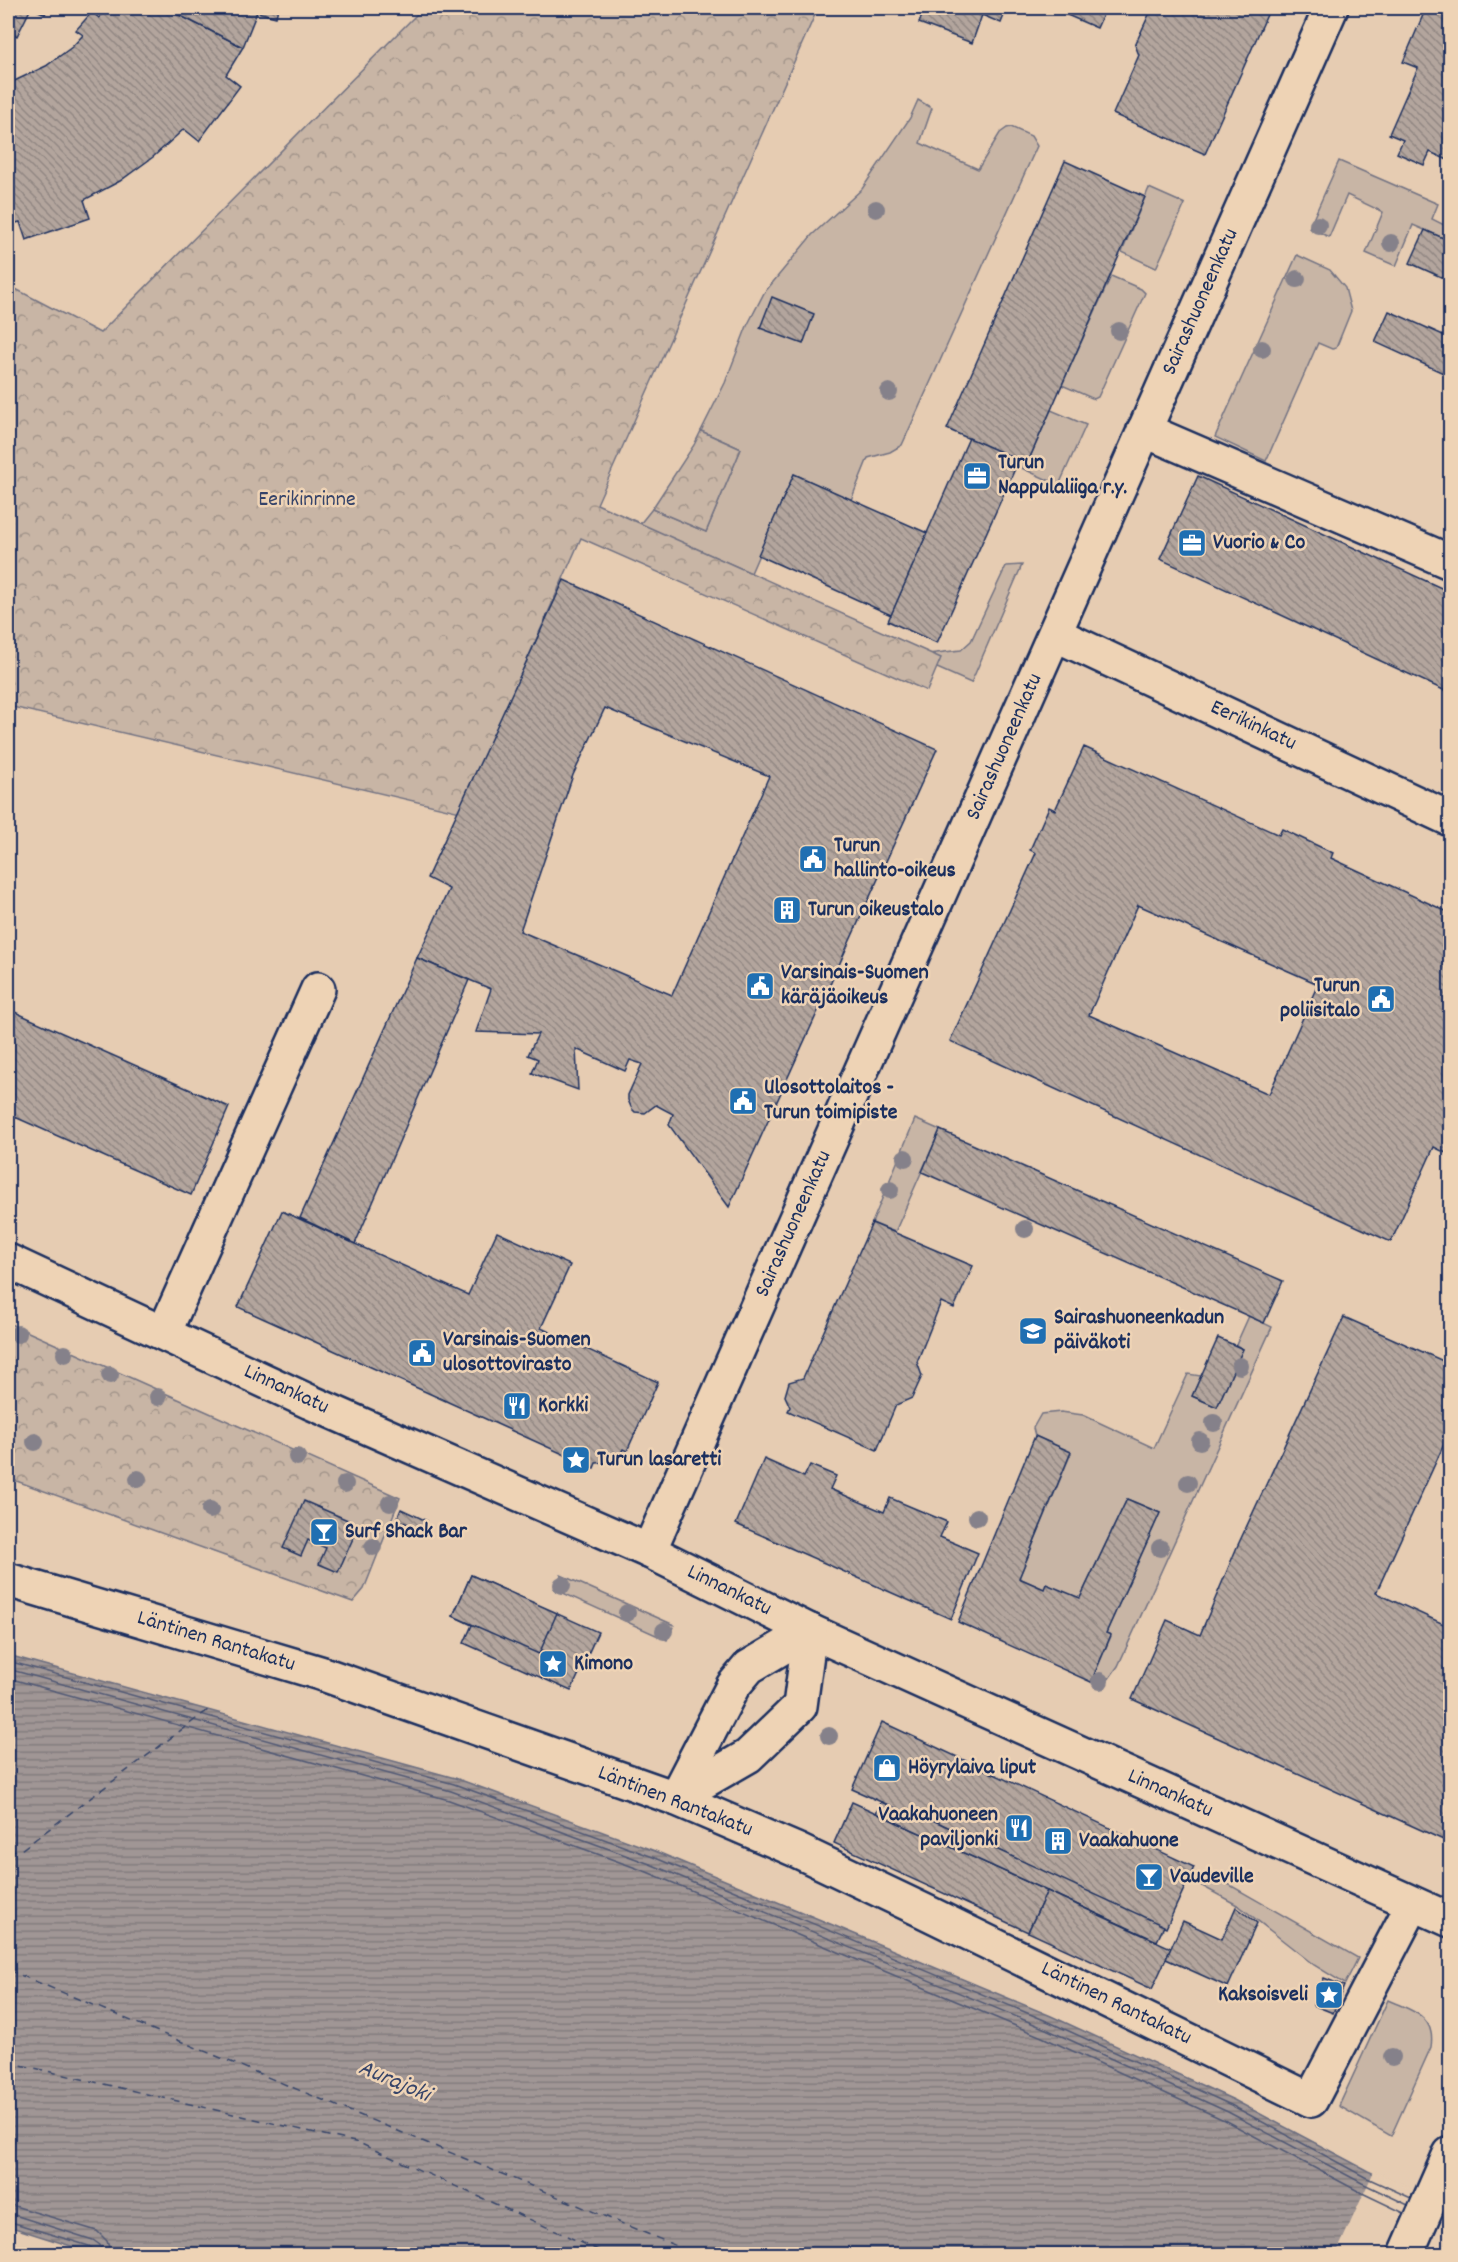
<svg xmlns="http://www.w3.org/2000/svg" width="1458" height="2262" viewBox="0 0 1458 2262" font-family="Dekko,sans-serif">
	<defs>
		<pattern id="park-crowns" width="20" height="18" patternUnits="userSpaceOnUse" patternTransform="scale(1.5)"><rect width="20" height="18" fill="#c8b5a5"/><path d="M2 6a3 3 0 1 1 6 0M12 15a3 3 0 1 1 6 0" fill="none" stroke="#a2948a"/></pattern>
		<pattern id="water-rules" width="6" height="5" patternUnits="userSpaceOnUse" patternTransform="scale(1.5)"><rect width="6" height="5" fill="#a09695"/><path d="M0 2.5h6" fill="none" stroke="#827b7d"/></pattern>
		<pattern id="building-back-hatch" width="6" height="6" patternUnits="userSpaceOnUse" patternTransform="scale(1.5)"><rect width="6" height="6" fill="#b3a59d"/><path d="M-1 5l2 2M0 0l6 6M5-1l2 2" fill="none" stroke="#918783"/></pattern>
	</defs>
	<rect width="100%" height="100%" fill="#e6ccb2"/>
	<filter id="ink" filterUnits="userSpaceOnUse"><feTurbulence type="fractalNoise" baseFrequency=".0167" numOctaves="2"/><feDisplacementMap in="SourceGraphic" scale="12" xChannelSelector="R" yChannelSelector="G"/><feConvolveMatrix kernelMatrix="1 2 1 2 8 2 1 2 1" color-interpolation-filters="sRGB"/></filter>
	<g filter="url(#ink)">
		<!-- grass -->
		<g fill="#c8b5a5" stroke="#727282" stroke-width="1.5">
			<path d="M 918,100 L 932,108 L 920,143 L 978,169 L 1000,133 L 1007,128 L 1011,127 L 1031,136 L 1037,146 L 902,445 L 890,452 L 868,458 L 851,500 L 794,474 L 751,573 L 640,524 L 652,509 L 706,532 L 741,449 L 701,431 L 725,383 L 747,326 L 764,293 L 812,235 L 862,189 L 910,118 Z"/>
			<path d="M 1339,161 L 1438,204 L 1432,219 L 1448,227 L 1450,223 L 1450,241 L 1413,225 L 1396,266 L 1366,253 L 1383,212 L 1347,195 L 1329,237 L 1309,228 Z"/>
			<path d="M 1149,188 L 1185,204 L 1156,268 L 1122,252 Z"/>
			<path d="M 1297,255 L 1330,270 L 1345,288 L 1351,311 L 1336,348 L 1332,349 L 1318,343 L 1266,461 L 1215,437 Z"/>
			<path d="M 1111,276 L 1141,289 L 1145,293 L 1098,397 L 1094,399 L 1062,385 Z"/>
			<path d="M 1051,410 L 1086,425 L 1059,485 L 1017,466 L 1019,460 L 1027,464 Z"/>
			<path d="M 1022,565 L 971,683 L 919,660 L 920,655 L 961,650 L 971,641 L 1006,566 Z"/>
			<path d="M 915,1119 L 940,1130 L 895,1232 L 872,1223 Z"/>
			<path d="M 1249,1316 L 1272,1327 L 1118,1666 L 1108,1680 L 1102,1685 L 1091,1682 L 1111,1636 L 1106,1633 L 1160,1513 L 1127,1499 L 1080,1598 L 1044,1589 L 1019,1578 L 1071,1453 L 1035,1436 L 1033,1428 L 1041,1414 L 1061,1412 L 1083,1415 L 1154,1448 L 1188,1374 L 1201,1376 L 1192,1396 L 1217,1407 L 1243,1349 L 1236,1345 Z"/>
			<path d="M 561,1575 L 674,1625 L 667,1640 L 554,1589 Z"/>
			<path d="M 1207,1872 L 1358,1958 L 1345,1984 L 1314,1965 L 1239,1906 L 1200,1885 Z"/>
			<path d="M 1388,2000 C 1412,2011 1436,2015 1431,2047 L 1391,2136 L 1339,2106 Z"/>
		</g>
		<!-- park -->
		<g fill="url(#park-crowns)" stroke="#727282" stroke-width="1.5">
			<path d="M 423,8 L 818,8 L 597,504 L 941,658 L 927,691 L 581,538 L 460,812 L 8,706 L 8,285 L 100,333 Z"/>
			<path d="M 701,431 L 741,449 L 706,532 L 652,509 L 694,445 Z"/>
			<path d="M 8,1323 L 400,1498 L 364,1589 L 353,1602 L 8,1478 Z"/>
		</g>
		<!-- water -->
		<path fill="url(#water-rules)" stroke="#6b6d7f" stroke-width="1.5" d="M 8,1655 L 455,1778 L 655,1851 L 1051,2016 L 1234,2100 L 1368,2171 L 1450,2210 L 1450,2254 L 96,2254 L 8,2226 Z"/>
		<!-- pier -->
		<path fill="#e6ccb2" d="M 1374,2171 L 1450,2207 L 1450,2254 L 1336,2254 Z"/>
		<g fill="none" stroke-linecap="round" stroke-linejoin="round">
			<!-- shore -->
			<g stroke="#505874" stroke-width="1.5">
				<path d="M 8,1661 L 454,1784 L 653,1857 L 1049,2022 L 1231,2105 L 1365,2177 L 1411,2198"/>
				<path d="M 8,1669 L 451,1791 L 650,1864 L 1046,2029 L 1228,2112 L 1362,2183 L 1408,2205"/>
				<path d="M 8,1678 L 449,1800 L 647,1872 L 1042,2037 L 1224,2120 L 1358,2191 L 1404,2213"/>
				<path d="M 8,2204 L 97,2231 L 107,2241 L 111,2254"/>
				<path d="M 8,2213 L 93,2240 L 100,2245 L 102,2254"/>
				<path d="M 8,2221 L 89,2246 L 93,2249 L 94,2254"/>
			</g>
			<!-- ferry -->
			<g stroke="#364469" stroke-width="1.5" stroke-dasharray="8 6" stroke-linecap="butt">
				<path d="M 8,1851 L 21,1850 L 208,1710"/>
				<path d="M 8,1970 L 696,2254"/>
				<path d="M 8,2062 L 359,2143 L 607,2254"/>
			</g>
		</g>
		<!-- building -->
		<g fill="url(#building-back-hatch)" stroke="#1b2f5e" stroke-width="1.5" fill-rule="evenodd">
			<path d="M 8,8 L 31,8 L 17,36 L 8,32 Z"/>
			<path d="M 32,8 L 48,8 L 45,14 Z"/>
			<path d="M 106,8 L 165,8 L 243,47 L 226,75 L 240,86 L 199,141 L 184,129 L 153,157 L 120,181 L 84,200 L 90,218 L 26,240 L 20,222 L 8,225 L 8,84 L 46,66 L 72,47 L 83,35 L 76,30 L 92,12 L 99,18 Z"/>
			<path d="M 165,8 L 278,8 L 276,17 L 257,12 L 243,47 Z"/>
			<path d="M 925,8 L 1007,8 L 1001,23 L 982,15 L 972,43 L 919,23 Z"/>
			<path d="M 1051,8 L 1106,8 L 1097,28 Z"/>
			<path d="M 1152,8 L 1270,8 L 1205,154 L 1113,114 L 1139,55 L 1135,45 Z"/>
			<path d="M 1426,8 L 1450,8 L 1450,161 L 1430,152 L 1424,165 L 1397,153 L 1403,140 L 1389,134 L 1418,68 L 1403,62 Z"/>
			<path d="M 1065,161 L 1145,197 L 1027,464 L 947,429 Z"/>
			<path d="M 1425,230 L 1450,241 L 1450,281 L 1410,263 Z"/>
			<path d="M 772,297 L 814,314 L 803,344 L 760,328 Z"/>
			<path d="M 1389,311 L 1450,338 L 1450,376 L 1375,342 Z"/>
			<path d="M 969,438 L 1019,460 L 937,643 L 888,621 Z"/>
			<path d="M 794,474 L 927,533 L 891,615 L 758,555 Z"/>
			<path d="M 1198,476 L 1450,592 L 1450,693 L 1160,559 Z"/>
			<path d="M 564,580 L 937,749 L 729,1207 L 669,1125 L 673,1114 L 656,1105 L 645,1113 L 635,1112 L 632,1109 L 628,1100 L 628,1095 L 642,1064 L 630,1060 L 625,1071 L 576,1049 L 578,1090 L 532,1073 L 538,1059 L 528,1055 L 538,1034 L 476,1032 L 491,989 L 417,958 L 449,889 L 427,878 ZM 605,708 L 769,776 L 672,995 L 520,931 L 573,775 Z"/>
			<path d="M 1084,747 L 1279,835 L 1282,829 L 1333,853 L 1331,858 L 1450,913 L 1450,1155 L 1434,1147 L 1391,1242 L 950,1041 L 1036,853 L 1030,850 L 1049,807 L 1055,810 ZM 1138,905 L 1318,984 L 1269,1094 L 1089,1015 Z"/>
			<path d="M 417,958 L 469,980 L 355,1244 L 300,1218 Z"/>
			<path d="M 8,1009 L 229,1107 L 191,1195 L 8,1114 Z"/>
			<path d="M 940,1130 L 1283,1281 L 1264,1323 L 922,1172 Z"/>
			<path d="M 282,1211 L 468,1295 L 497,1232 L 570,1265 L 541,1328 L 658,1382 L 627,1451 L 623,1449 L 619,1458 L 613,1462 L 596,1463 L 594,1468 L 238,1307 Z"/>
			<path d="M 872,1223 L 973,1266 L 954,1308 L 941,1302 L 917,1362 L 922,1376 L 912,1398 L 896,1405 L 877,1450 L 788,1411 L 790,1407 L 785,1396 L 789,1382 L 803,1378 Z"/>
			<path d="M 1344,1317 L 1450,1364 L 1450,1431 L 1376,1593 L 1450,1627 L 1450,1843 L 1132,1699 L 1167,1620 L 1200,1635 L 1237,1547 Z"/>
			<path d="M 1218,1338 L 1243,1349 L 1217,1407 L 1192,1396 Z"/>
			<path d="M 1035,1436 L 1071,1452 L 1019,1578 L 1044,1589 L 1046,1584 L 1080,1598 L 1127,1499 L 1160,1513 L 1106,1633 L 1111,1635 L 1091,1682 L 958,1622 Z"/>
			<path d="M 764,1459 L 804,1477 L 810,1465 L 836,1476 L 830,1489 L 884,1512 L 890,1498 L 947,1522 L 940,1537 L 978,1553 L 951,1619 L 736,1524 Z"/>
			<path d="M 304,1501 L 359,1525 L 338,1572 L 319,1564 L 326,1548 L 308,1540 L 301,1556 L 283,1548 Z"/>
			<path d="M 401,1509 L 427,1521 L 422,1531 L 397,1519 Z"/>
			<path d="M 471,1575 L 598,1632 L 571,1691 L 464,1643 L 472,1625 L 453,1616 Z"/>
			<path d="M 471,1575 L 557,1613 L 539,1654 L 453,1616 Z"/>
			<path d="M 882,1722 L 1194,1867 L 1166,1928 L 915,1812 L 913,1816 L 852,1789 Z"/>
			<path d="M 852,1802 L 1047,1891 L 1028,1932 L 834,1843 Z"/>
			<path d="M 881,1802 L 913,1816 L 915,1812 L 1164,1926 L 1157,1941 L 876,1813 Z"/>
			<path d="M 1047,1891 L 1171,1948 L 1152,1989 L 1028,1932 Z"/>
			<path d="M 1236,1907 L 1257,1923 L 1228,1987 L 1166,1959 L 1183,1921 L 1222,1939 Z"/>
			<path d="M 1324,1978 L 1344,1986 L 1333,2013 L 1313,2005 Z"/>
		</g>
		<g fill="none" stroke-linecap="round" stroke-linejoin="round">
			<!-- minor casing -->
			<g stroke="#1b2f5e" stroke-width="38">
				<g id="minor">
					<path d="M 1144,430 L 1450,562"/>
					<path d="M 1055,634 L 1450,819"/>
					<path d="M 8,1261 L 310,1402 L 649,1551 L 810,1631 L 1450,1920"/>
					<path d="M 164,1333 L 318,989"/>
					<path d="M 649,1551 L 1331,8"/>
					<path d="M 8,1580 L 320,1673 L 675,1798 L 796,1850 L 924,1911 L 1311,2100 L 1413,1904"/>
					<path d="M 675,1798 L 748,1756 L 800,1706 L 810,1631"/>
					<path d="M 675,1798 L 733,1686 L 749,1667 L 810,1631"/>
				</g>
			</g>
			<!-- major casing -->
			<g stroke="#1b2f5e" stroke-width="38">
				<path id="major" d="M 1406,2254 L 1450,2154"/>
			</g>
			<!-- minor -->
			<use href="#minor" stroke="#eed3b5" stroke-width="33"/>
			<!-- major -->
			<use href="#major" stroke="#eed3b5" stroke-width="33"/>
		</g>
		<!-- trees -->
		<g fill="#85818a">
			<circle cx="876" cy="209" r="9"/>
			<circle cx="1318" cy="225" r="9"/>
			<circle cx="1391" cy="243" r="9"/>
			<circle cx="1297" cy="279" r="9"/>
			<circle cx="1119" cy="331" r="9"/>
			<circle cx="1262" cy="349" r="9"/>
			<circle cx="889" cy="392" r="9"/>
			<circle cx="905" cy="1158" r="9"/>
			<circle cx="890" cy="1190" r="9"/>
			<circle cx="1025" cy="1229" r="9"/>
			<circle cx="18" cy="1334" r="9"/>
			<circle cx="65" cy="1354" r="9"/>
			<circle cx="1240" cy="1366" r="9"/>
			<circle cx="110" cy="1375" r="9"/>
			<circle cx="158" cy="1397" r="9"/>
			<circle cx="1214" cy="1423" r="9"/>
			<circle cx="1200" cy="1441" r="9"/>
			<circle cx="35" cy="1442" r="9"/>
			<circle cx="297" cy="1457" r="9"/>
			<circle cx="138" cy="1479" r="9"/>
			<circle cx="1188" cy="1483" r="9"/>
			<circle cx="345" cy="1484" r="9"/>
			<circle cx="390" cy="1503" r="9"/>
			<circle cx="210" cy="1510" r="9"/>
			<circle cx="977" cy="1517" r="9"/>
			<circle cx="373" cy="1547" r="9"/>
			<circle cx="1160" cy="1548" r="9"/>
			<circle cx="562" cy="1585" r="9"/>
			<circle cx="627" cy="1613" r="9"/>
			<circle cx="664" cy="1631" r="9"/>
			<circle cx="1100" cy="1681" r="9"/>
			<circle cx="829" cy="1736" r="9"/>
			<circle cx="1392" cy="2057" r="9"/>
		</g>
	</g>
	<!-- icons -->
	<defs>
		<g id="office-square" transform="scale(1.5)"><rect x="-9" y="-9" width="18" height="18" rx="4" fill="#1f6fb2" stroke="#eed3b5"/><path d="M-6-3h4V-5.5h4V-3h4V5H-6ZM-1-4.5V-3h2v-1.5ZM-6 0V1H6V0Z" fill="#fff"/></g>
		<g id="civic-square" transform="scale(1.5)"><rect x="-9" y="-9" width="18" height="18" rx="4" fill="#1f6fb2" stroke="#eed3b5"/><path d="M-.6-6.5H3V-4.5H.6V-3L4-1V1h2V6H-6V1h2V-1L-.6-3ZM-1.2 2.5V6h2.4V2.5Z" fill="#fff"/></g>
		<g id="building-square" transform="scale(1.5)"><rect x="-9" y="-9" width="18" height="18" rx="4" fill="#1f6fb2" stroke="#eed3b5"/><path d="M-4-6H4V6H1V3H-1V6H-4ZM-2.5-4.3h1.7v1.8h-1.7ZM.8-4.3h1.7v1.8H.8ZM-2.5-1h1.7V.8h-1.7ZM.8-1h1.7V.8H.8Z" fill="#fff"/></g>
		<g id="school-square" transform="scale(1.5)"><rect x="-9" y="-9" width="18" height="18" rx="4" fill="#1f6fb2" stroke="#eed3b5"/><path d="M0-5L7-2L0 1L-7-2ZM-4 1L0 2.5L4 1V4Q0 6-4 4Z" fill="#fff"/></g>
		<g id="restaurant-square" transform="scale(1.5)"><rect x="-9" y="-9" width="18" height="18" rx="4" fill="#1f6fb2" stroke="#eed3b5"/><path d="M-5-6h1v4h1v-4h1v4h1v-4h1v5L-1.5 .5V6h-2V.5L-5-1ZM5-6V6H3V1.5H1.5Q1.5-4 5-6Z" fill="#fff"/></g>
		<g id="sight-square" transform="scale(1.5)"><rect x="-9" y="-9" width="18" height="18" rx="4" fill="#1f6fb2" stroke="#eed3b5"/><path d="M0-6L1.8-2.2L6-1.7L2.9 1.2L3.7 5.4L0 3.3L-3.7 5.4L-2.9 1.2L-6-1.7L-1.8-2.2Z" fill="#fff"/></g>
		<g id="bar-square" transform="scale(1.5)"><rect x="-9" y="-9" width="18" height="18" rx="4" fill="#1f6fb2" stroke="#eed3b5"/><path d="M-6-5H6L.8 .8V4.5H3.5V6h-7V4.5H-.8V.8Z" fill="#fff"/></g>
		<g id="shop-square" transform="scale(1.5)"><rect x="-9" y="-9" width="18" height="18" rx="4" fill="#1f6fb2" stroke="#eed3b5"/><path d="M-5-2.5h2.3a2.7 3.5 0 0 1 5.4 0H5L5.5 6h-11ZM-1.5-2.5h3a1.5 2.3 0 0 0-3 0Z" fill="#fff"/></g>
	</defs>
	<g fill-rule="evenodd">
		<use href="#office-square" x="977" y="476"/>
		<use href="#office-square" x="1192" y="543"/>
		<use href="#civic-square" x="813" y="859"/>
		<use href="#building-square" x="787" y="910"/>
		<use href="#civic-square" x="760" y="986"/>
		<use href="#civic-square" x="1381" y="999"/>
		<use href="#civic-square" x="743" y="1101"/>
		<use href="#school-square" x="1033" y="1331"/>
		<use href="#civic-square" x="422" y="1353"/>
		<use href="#restaurant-square" x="517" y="1406"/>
		<use href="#sight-square" x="576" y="1460"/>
		<use href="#bar-square" x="324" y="1532"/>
		<use href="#sight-square" x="553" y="1664"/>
		<use href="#shop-square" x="887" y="1768"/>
		<use href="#restaurant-square" x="1019" y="1828"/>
		<use href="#building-square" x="1058" y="1841"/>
		<use href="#bar-square" x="1149" y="1877"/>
		<use href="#sight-square" x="1329" y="1995"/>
	</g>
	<g text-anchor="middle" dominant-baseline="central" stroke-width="5" stroke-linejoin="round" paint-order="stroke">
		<!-- street labels -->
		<g font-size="22" fill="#1b2f5e" stroke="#eed3b5">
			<text transform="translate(1201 302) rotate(-66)">Sairashuoneenkatu</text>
			<text transform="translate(1253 726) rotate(25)">Eerikinkatu</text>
			<text transform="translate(1005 747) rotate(-66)">Sairashuoneenkatu</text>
			<text transform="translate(794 1224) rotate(-66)">Sairashuoneenkatu</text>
			<text transform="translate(286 1390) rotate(25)">Linnankatu</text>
			<text transform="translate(729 1591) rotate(26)">Linnankatu</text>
			<text transform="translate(216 1642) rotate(17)">Läntinen Rantakatu</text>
			<text transform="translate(1170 1794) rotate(24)">Linnankatu</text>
			<text transform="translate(675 1802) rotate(21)">Läntinen Rantakatu</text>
			<text transform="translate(1116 2004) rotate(26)">Läntinen Rantakatu</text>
		</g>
		<!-- poi labels -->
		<g font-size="22" font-weight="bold" fill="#1b2f5e" stroke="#eed3b5" text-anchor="start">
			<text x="998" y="463">Turun<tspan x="998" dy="25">Nappulaliiga r.y.</tspan></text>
			<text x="1213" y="543">Vuorio &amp; Co</text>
			<text x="834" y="846">Turun<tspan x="834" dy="25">hallinto-oikeus</tspan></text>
			<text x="808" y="910">Turun oikeustalo</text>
			<text x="781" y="973">Varsinais-Suomen<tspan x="781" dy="25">käräjäoikeus</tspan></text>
			<text x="1360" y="986" text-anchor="end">Turun<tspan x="1360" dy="25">poliisitalo</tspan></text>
			<text x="764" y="1088">Ulosottolaitos -<tspan x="764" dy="25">Turun toimipiste</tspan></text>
			<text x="1054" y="1318">Sairashuoneenkadun<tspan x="1054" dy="25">päiväkoti</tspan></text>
			<text x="443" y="1340">Varsinais-Suomen<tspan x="443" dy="25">ulosottovirasto</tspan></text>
			<text x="538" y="1406">Korkki</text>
			<text x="597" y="1460">Turun lasaretti</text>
			<text x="345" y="1532">Surf Shack Bar</text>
			<text x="574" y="1664">Kimono</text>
			<text x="908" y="1768">Höyrylaiva liput</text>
			<text x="998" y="1815" text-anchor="end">Vaakahuoneen<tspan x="998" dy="25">paviljonki</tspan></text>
			<text x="1079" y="1841">Vaakahuone</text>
			<text x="1170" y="1877">Vaudeville</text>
			<text x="1308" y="1995" text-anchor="end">Kaksoisveli</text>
		</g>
		<!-- park labels -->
		<g font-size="22" fill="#354369" stroke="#eed3b5">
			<text x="307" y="500">Eerikinrinne</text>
		</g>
		<!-- water labels -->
		<g font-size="24" font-style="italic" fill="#364469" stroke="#eed3b5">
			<text transform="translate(394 2082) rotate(23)">Aurajoki</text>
		</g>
	</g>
	<!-- margin -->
	<rect width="1458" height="2262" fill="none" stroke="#eed3b5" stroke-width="30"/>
	<rect x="15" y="15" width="1428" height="2232" fill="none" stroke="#1b2f5e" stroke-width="2" filter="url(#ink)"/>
</svg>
